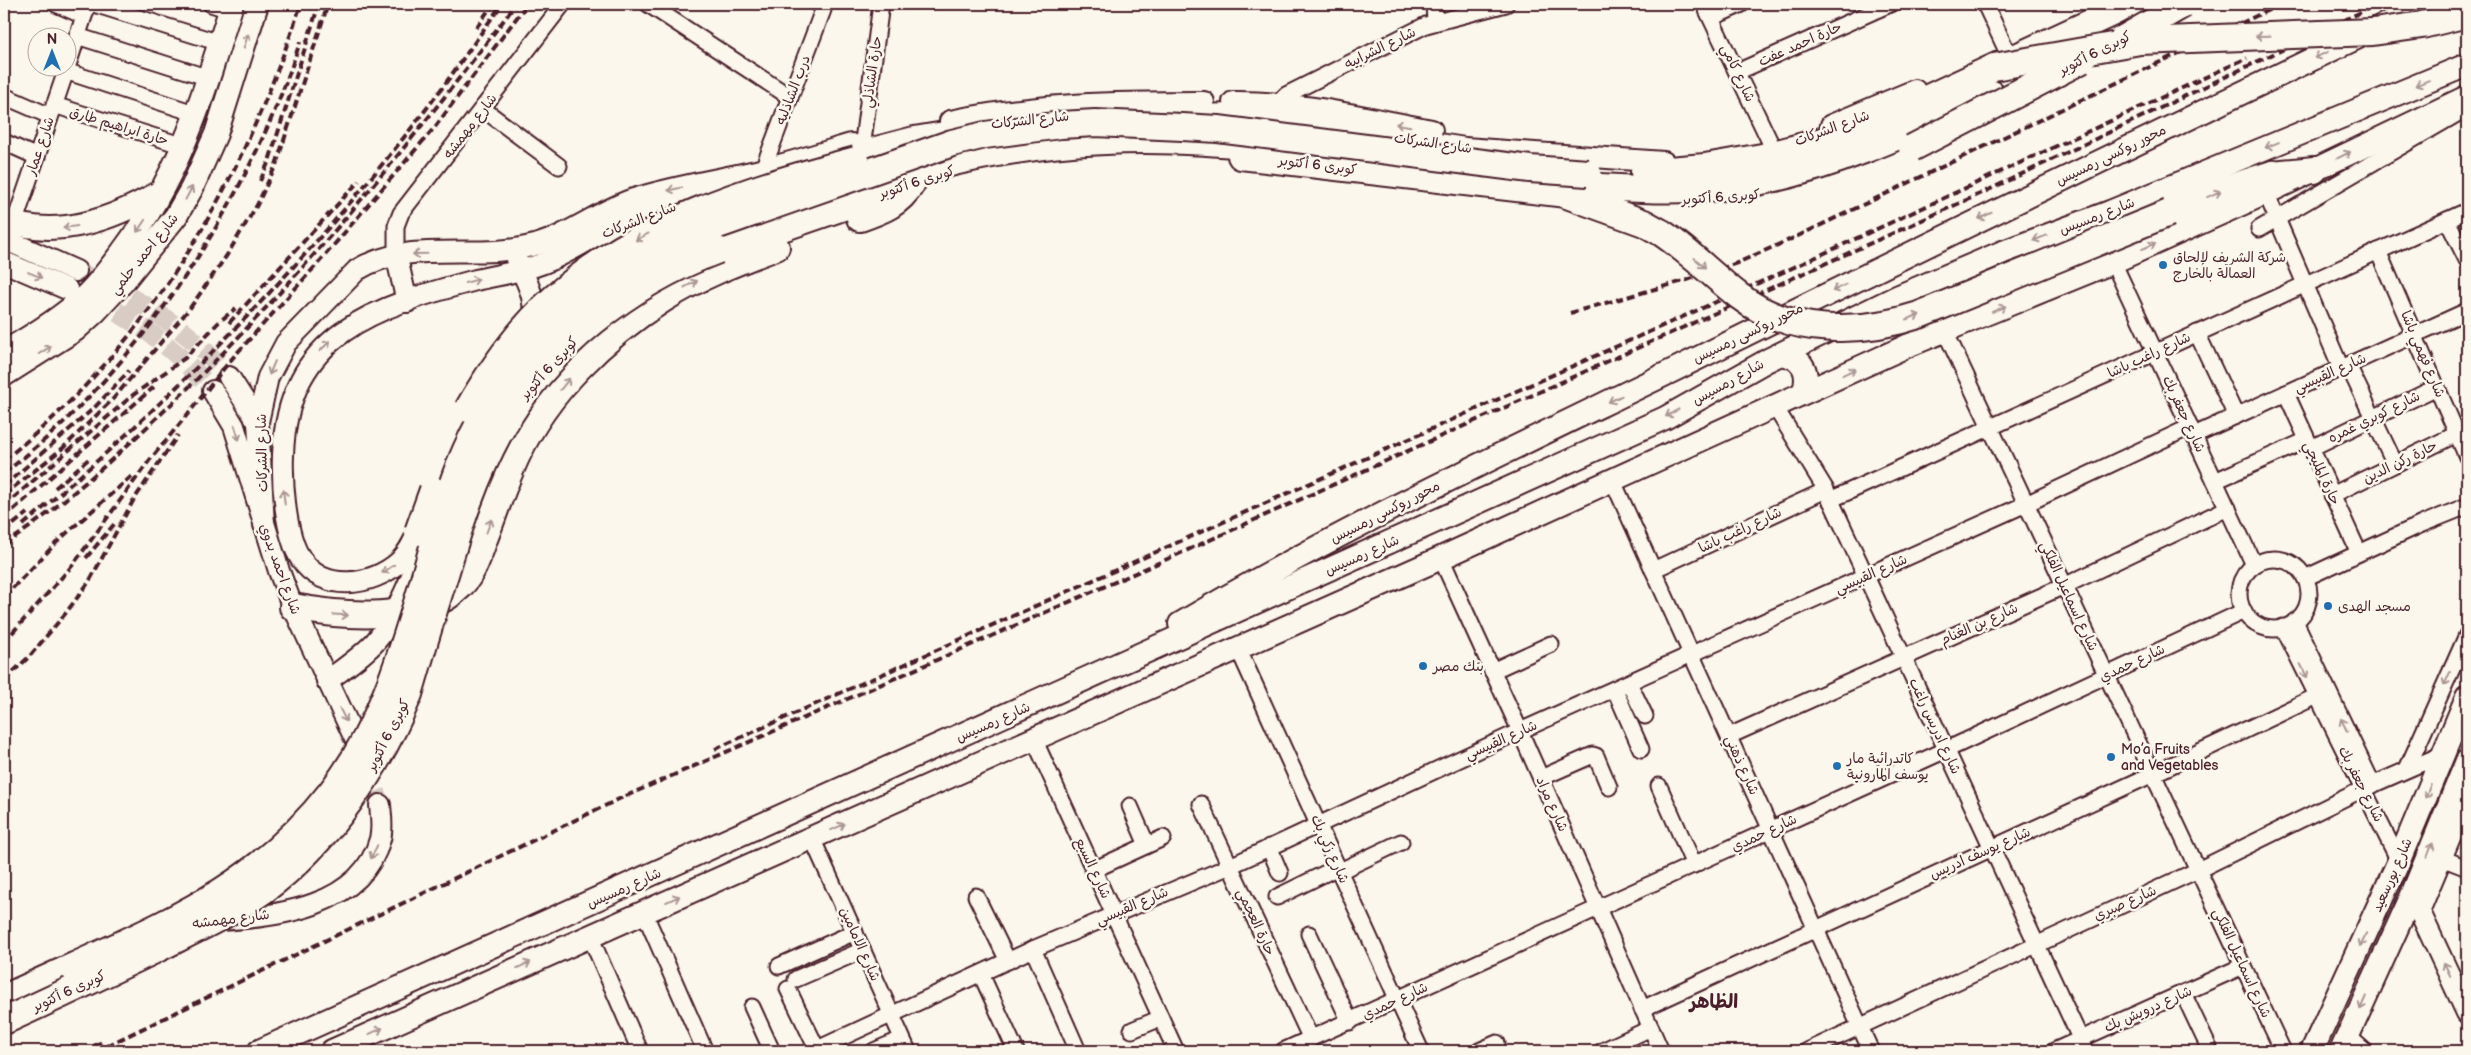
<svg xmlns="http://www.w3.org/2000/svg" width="2471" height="1055" viewBox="0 0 2471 1055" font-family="'Balsamiq Sans','Playpen Sans Arabic',sans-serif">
	<rect width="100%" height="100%" fill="#fbf7ec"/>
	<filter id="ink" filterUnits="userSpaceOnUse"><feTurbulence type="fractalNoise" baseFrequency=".02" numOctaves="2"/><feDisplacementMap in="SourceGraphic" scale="10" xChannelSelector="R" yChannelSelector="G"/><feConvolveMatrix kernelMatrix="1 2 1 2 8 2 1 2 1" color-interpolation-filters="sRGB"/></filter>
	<g filter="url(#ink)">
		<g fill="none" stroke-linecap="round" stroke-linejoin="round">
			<!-- secondary-tunnel -->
			<g stroke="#d8ccc5" stroke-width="20" stroke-dasharray="20 10" stroke-linecap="butt">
				<path d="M 76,271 C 137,299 185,324 229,377"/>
				<path d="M 90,299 C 141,321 176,350 213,391"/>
				<path d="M 364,764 L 380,805"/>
			</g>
			<!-- street casing -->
			<g stroke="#4a1f2b" stroke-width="19">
				<g id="street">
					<path d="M 56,4 L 84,16"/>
					<path d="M 94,4 L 220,43"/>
					<path d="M 211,4 L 230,10"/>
					<path d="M 648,4 L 790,97"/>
					<path d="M 1434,4 L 1435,22"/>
					<path d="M 1704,4 L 1770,142"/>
					<path d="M 1985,4 L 2006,49"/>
					<path d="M 1711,18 L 1742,4"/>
					<path d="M 77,36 L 209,78"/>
					<path d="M 68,65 L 88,4"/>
					<path d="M 65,71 L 197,114"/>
					<path d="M 1737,72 L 1890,4"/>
					<path d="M 4,96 L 50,116"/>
					<path d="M 54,105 L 184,146"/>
					<path d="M 483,109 L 559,166"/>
					<path d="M 1272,109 L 1286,95 L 1426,25 L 1506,4"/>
					<path d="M 863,141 L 881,4"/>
					<path d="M 4,142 L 37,157"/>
					<path d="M 763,169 L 823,10"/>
					<path d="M 2266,193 L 2341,368"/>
					<path d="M 2447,220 L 2467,260"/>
					<path d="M 14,224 L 67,68"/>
					<path d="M 2259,229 L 2467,108"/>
					<path d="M 2378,251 L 2467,457"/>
					<path d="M 396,254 L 396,226 L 401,213 L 563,4"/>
					<path d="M 2113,262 L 2254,565"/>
					<path d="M 1945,331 L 2283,1051"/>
					<path d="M 2197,333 L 2236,416"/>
					<path d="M 2348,365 L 2395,464"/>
					<path d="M 2286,393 L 2359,553"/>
					<path d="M 1775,407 L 1826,490 L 2086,1051"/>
					<path d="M 2194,435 L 2467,311"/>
					<path d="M 2311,448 L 2437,387"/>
					<path d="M 1612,479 L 1871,1051"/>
					<path d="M 2215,481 L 2307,440"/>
					<path d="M 2332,495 L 2467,429"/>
					<path d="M 1830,500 L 2467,211"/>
					<path d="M 1441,558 L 1520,731 L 1661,1051"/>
					<circle cx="2274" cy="594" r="35"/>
					<path d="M 1653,570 L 1826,490"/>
					<path d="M 2305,578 L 2422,524 L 2467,506"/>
					<path d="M 2295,621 L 2373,785"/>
					<path d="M 2283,627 L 2399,861"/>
					<path d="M 1238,648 L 1421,1051"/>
					<path d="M 1492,671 L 1551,644"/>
					<path d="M 1629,683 L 1645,716"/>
					<path d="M 1615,690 L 1641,749"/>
					<path d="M 1729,736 L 2064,586 L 2228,508"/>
					<path d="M 1034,739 L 1176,1051"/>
					<path d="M 2407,769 L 2467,635"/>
					<path d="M 1541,778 L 1593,755 L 1596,756 L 1609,787"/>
					<path d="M 1659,786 L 1694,865"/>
					<path d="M 1201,804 L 1311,1039"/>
					<path d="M 1130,806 L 1147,845"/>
					<path d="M 812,838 L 908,1051"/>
					<path d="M 1269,847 L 1280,873"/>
					<path d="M 2444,859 L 2467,868"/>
					<path d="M 1093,870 L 1163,838"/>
					<path d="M 1340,871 L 1401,842"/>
					<path d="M 976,896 L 1008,961"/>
					<path d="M 1277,897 L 1338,867"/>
					<path d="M 644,912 L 705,1051"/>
					<path d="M 2421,913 L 2467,803"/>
					<path d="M 1309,934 L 1350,1022"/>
					<path d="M 590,936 L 640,1051"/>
					<path d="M 1033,949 L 1078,1051"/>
					<path d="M 779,966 L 855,932"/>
					<path d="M 981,974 L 1016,1051"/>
					<path d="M 796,979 L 863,950"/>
					<path d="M 788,989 L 817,1049"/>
					<path d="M 2183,993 L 2209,1048"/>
					<path d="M 752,1007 L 772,1051"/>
					<path d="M 1642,1009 L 2153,774 L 2317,696"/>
					<path d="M 1132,1030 L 1161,1018"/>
					<path d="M 2348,1036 L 2365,1051"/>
					<path d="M 813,1051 L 1033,949 L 1230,866 L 1520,731 L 2026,504 L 2190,427"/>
					<path d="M 874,1051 L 902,1039"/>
					<path d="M 1283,1051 L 1946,750 L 2244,611"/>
					<path d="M 1479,1051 L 1497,1043"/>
					<path d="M 1602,1051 L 1651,1028"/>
					<path d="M 1807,1051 L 2198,870 L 2363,789 L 2443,754"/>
					<path d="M 2054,1051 L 2243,966"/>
				</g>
			</g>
			<!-- secondary casing -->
			<g stroke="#4a1f2b" stroke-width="24">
				<g id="secondary">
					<path d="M 1233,102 C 1300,101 1366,118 1432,130"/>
					<path d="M 1181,115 L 1244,114 L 1465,148 L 1664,162"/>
					<path d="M 950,121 C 1037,103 1116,102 1204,102"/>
					<path d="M 1831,125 L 1915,90"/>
					<path d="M 838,157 L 914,137 L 968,128"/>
					<path d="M 4,239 L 76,271"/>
					<path d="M 396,254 L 407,302"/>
					<path d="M 516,259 C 527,282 538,299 532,326"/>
					<path d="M 4,262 L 67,289"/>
					<path d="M 229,377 L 258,422"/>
					<path d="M 213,391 L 234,426 L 279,571 L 290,600 L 357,743"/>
					<path d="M 264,525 L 258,422 L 268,377 L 286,343 L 357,270 C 406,239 476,260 531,246 C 568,237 598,211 634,199 C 675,186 718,180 760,170 C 790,163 821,153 851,144"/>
					<path d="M 418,532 C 413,543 408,554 399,562 C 372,586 323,593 301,559 C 285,536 282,482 283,455 C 287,333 375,307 476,280 C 497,275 520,272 541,264 C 567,254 590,238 615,226 C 646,213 678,206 709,195"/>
					<path d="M 327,681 C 343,669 361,657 375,642 C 394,621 414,572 424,546"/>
					<path d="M 2412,895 L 2467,1013"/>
					<path d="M 218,920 C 277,917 362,907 380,839 C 383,828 381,816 380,805"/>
				</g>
			</g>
			<!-- primary casing -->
			<g stroke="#4a1f2b" stroke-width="26">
				<g id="primary">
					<path d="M 4,220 C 58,240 113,219 160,192"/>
					<path d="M 4,352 C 32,336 61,318 85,296 C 99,283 110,267 122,252 C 181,174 203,96 232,4"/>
					<path d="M 1781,354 C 1802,357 1810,371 1804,391"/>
					<path d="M 4,375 L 75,330 L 96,311 L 122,283 L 176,216 L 192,188 L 216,134 L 257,4"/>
					<path d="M 1180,624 C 1340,529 1510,450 1678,368 C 1927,245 2177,123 2428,4"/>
					<path d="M 259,1051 L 1665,418 L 1768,360 L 1897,297 L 2003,252 L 2110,212 L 2467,65"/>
					<path d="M 332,1051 L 1441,558 L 1907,346 L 2113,262 L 2266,193 L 2467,97"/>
					<path d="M 2312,1051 L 2397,865 L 2467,697"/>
					<path d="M 2341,1051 L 2412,895 L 2467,761"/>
				</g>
			</g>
			<!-- highway casing -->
			<g stroke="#4a1f2b" stroke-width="30">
				<g id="highway">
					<path d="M 1241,156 L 1575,195"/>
					<path d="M 1644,172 L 1705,167 L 1762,157 L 1819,142 L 1874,123 L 2131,4"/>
					<path d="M 1555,183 C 1614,189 1698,194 1757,182 C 1839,166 1915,129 1992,94"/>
					<path d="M 854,191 C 993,143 1117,130 1263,147"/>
					<path d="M 1564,194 L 1644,223 L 1662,233"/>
					<path d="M 2169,213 L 2226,189 L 2272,174 L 2314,170"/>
					<path d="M 860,218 C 883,210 899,204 912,183"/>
					<path d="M 718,250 L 878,195"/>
					<path d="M 293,607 C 340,616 423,624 460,586 C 473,573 478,556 484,539 C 495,511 504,482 517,455 C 547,391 604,336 663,299 C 697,277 738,261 776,247"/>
					<path d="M 4,998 L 72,967"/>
				</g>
			</g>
			<!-- street -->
			<use href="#street" stroke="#fbf7ec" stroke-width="15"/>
			<!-- secondary -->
			<use href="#secondary" stroke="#fbf7ec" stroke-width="20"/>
			<!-- primary -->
			<use href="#primary" stroke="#fbf7ec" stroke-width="22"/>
			<!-- highway -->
			<use href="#highway" stroke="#fbf7ec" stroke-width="26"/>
			<!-- rail -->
			<g stroke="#4a1f2b" stroke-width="4" stroke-dasharray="8 4" stroke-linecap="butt">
				<path d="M 476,28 L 493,4"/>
				<path d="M 260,181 L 269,161 L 319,4"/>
				<path d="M 1570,313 L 1687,280 L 1737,263 L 1798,236 L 2281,4"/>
				<path d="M 229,323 L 359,181"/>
				<path d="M 4,460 C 154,341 242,183 301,4"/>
				<path d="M 4,473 C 138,372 249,201 300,42"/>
				<path d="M 4,486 L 93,409 L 129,371"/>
				<path d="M 55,488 L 91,457"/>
				<path d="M 4,495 L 63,448 L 113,399 L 190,308 L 227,255 L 257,205 L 276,165 L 328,4"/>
				<path d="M 4,506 L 133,395 L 185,358 L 219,322 L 236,308"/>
				<path d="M 4,518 L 154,387"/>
				<path d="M 23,525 C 169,403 304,266 420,117 C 449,80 475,41 502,4"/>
				<path d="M 4,532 L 27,513"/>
				<path d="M 4,545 C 62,506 112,460 163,412 C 294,288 407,148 516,4"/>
				<path d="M 86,558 L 116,522"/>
				<path d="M 4,597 L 60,539 L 133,475"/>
				<path d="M 4,642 L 72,566 L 149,461 L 196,404 L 229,362 L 321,260 L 435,127 L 527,4"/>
				<path d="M 4,680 L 29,657 L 65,614 L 89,582 L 133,501 L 178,435"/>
				<path d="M 715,749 L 1801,264 L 2247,58"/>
				<path d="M 83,1051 L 102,1042"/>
				<path d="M 96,1051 L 619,799 L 1181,553 L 1980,194 L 2378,4"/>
			</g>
			<!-- highway-bridge casing -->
			<g stroke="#4a1f2b" stroke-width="30" stroke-linecap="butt">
				<g id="highway-bridge">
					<path d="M 2123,39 L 2184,4"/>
					<path d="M 1994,67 L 2140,41 L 2373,32 L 2422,25 L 2467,14"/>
					<path d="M 1912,148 L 2082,60"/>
					<path d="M 1662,233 C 1690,252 1713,276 1739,296 C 1791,336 1861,334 1919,315 L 2169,213"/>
					<path d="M 468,409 C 492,368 519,329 554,298 C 635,224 752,187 856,160"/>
					<path d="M 418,532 L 433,490"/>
					<path d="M 72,967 C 176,919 259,885 332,791 C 380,729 401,657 423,583 C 434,543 445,502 460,464 C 495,377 566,298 649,255 C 672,243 696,234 721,224 L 952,143 L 985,135 L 1061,125 L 1095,123 L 1182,127 L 1218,129 L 1530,169 L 1588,173"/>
					<path d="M 4,1021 C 57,997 109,972 161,947 C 197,929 232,913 264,890 C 328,843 379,767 409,694 C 421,653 433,612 446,571 C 460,524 475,477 499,433 C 546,348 628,284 718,250"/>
				</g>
			</g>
			<!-- highway-bridge -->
			<use href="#highway-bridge" stroke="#fbf7ec" stroke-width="26"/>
		</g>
		<!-- one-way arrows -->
		<defs><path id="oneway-shaft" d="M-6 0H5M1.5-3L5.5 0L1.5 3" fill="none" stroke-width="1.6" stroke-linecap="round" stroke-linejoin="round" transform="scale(1.25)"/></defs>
		<g stroke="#ab9695">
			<use href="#oneway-shaft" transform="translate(2263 36) rotate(179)"/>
			<use href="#oneway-shaft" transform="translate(246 41) rotate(-72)"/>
			<use href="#oneway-shaft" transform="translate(2321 55) rotate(155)"/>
			<use href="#oneway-shaft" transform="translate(2422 83) rotate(158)"/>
			<use href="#oneway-shaft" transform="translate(1403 125) rotate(-170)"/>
			<use href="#oneway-shaft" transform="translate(2272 145) rotate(158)"/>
			<use href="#oneway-shaft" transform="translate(2344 155) rotate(-26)"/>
			<use href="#oneway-shaft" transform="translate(675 189) rotate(169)"/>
			<use href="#oneway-shaft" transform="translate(189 193) rotate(-62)"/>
			<use href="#oneway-shaft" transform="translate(2214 194) rotate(-24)"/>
			<use href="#oneway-shaft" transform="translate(1985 216) rotate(154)"/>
			<use href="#oneway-shaft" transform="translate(141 226) rotate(124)"/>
			<use href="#oneway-shaft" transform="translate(70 227) rotate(172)"/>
			<use href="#oneway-shaft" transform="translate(642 237) rotate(152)"/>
			<use href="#oneway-shaft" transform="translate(2040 238) rotate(159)"/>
			<use href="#oneway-shaft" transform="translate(2149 246) rotate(-24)"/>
			<use href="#oneway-shaft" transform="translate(420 254) rotate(179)"/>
			<use href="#oneway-shaft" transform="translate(1700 263) rotate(42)"/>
			<use href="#oneway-shaft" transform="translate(35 275) rotate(23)"/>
			<use href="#oneway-shaft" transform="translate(472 281) rotate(-15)"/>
			<use href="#oneway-shaft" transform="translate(691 284) rotate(-27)"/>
			<use href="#oneway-shaft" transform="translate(1839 288) rotate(154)"/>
			<use href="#oneway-shaft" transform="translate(1999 309) rotate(-23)"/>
			<use href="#oneway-shaft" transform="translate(1913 317) rotate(-19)"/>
			<use href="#oneway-shaft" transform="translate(325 346) rotate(-44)"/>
			<use href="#oneway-shaft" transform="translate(45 350) rotate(-33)"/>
			<use href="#oneway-shaft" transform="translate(272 368) rotate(113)"/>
			<use href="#oneway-shaft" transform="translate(1849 372) rotate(-24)"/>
			<use href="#oneway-shaft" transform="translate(565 384) rotate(-51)"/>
			<use href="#oneway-shaft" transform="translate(1615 399) rotate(154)"/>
			<use href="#oneway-shaft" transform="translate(1672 413) rotate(151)"/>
			<use href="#oneway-shaft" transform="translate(237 433) rotate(73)"/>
			<use href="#oneway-shaft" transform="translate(284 497) rotate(-96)"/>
			<use href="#oneway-shaft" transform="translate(489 526) rotate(-69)"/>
			<use href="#oneway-shaft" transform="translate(388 569) rotate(146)"/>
			<use href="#oneway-shaft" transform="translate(341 615) rotate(3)"/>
			<use href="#oneway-shaft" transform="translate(2304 671) rotate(64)"/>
			<use href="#oneway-shaft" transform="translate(2447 679) rotate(114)"/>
			<use href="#oneway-shaft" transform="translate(343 715) rotate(64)"/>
			<use href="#oneway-shaft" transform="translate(2344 725) rotate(-116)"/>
			<use href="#oneway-shaft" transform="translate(2428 791) rotate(112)"/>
			<use href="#oneway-shaft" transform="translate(838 827) rotate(-24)"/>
			<use href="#oneway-shaft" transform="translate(2430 850) rotate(-68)"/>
			<use href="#oneway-shaft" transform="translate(374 852) rotate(116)"/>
			<use href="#oneway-shaft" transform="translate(673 899) rotate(-24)"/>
			<use href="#oneway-shaft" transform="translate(2363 940) rotate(115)"/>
			<use href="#oneway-shaft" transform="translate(524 965) rotate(-24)"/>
			<use href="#oneway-shaft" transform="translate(2447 969) rotate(-115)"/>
			<use href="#oneway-shaft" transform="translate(2363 1003) rotate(114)"/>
			<use href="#oneway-shaft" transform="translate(376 1031) rotate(-24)"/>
		</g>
	</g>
	<!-- markers -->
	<g fill="#1f6fb2" stroke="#fbf7ec" stroke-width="2">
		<circle cx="2163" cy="265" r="5"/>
		<circle cx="2328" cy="606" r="5"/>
		<circle cx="1423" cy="666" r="5"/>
		<circle cx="2111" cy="757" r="5"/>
		<circle cx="1837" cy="766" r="5"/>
	</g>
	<g text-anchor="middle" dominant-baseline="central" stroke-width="5" stroke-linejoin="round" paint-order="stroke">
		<!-- street labels -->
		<g font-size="14" fill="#4a1f2b" stroke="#fbf7ec">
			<text transform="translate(1800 44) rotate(-24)">حارة احمد عفت</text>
			<text transform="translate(1380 48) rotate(-26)">شارع الشرابيه</text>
			<text transform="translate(2095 53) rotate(-27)">كوبرى 6 أكتوبر</text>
			<text transform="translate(872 72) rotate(-82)">حارة الشاذلي</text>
			<text transform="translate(1738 73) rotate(65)">شارع كامي</text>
			<text transform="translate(793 90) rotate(-69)">درب الشاذليه</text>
			<text transform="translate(1030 120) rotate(-6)">شارع الشركات</text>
			<text transform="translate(119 126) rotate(17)">حارة ابراهيم طارق</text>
			<text transform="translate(470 126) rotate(-52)">شارع مهمشه</text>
			<text transform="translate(1832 128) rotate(-20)">شارع الشركات</text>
			<text transform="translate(1433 143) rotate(8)">شارع الشركات</text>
			<text transform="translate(40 146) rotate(-71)">شارع عمار</text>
			<text transform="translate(2111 155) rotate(-26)">محور روكسى رمسيس</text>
			<text transform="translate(1318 165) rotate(7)">كوبرى 6 أكتوبر</text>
			<text transform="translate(917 182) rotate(-18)">كوبرى 6 أكتوبر</text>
			<text transform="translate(1721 197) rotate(-4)">كوبرى 6 أكتوبر</text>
			<text transform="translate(2097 216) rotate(-21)">شارع رمسيس</text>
			<text transform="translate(639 220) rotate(-21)">شارع الشركات</text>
			<text transform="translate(144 254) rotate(-51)">شارع احمد حلمي</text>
			<text transform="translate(1748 333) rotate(-26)">محور روكسى رمسيس</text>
			<text transform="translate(2423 354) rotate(67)">شارع فهمي باشا</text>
			<text transform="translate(2149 355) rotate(-25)">شارع راغب باشا</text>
			<text transform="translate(549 368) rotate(-48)">كوبرى 6 أكتوبر</text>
			<text transform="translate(2330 373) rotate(-24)">شارع القبيسي</text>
			<text transform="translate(1728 382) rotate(-29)">شارع رمسيس</text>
			<text transform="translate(2184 414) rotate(65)">شارع جعفر بك</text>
			<text transform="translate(2374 417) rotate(-26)">شارع كوبري غمره</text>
			<text transform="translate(262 453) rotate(-91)">شارع الشركات</text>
			<text transform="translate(2400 462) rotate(-26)">حارة ركن الدين</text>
			<text transform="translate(2322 473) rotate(65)">حارة المليجي</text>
			<text transform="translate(1385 512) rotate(-27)">محور روكسى رمسيس</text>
			<text transform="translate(1740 530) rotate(-25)">شارع راغب باشا</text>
			<text transform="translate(1362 555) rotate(-24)">شارع رمسيس</text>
			<text transform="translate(280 569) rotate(70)">شارع احمد بدوي</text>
			<text transform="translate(1871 574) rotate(-24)">شارع القبيسي</text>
			<text transform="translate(2069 596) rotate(65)">شارع اسماعيل الفلكي</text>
			<text transform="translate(1979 624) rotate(-24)">شارع بن الغنام</text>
			<text transform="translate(2132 663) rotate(-25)">شارع حمدي</text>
			<text transform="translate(993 722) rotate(-24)">شارع رمسيس</text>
			<text transform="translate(1935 726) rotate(65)">شارع ادريس راغب</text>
			<text transform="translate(388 735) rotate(-63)">كوبرى 6 أكتوبر</text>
			<text transform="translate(1501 740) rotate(-24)">شارع القبيسي</text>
			<text transform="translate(1742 765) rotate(66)">شارع ذهني</text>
			<text transform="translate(2361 784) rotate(63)">شارع جعفر بك</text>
			<text transform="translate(1552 804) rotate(66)">شارع مراد</text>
			<text transform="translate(1764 833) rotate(-25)">شارع حمدي</text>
			<text transform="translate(1330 849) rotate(66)">شارع زكي بك</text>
			<text transform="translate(1980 853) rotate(-24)">شارع يوسف ادريس</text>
			<text transform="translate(1093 868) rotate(65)">شارع السبع</text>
			<text transform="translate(2392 875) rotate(-66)">شارع بورسعيد</text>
			<text transform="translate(624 888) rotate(-24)">شارع رمسيس</text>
			<text transform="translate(2125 903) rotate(-24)">شارع صبري</text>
			<text transform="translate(1132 906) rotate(-23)">شارع القبيسي</text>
			<text transform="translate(231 919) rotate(-7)">شارع مهمشه</text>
			<text transform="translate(1256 922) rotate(65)">حارة العجمي</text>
			<text transform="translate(860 944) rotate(66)">شارع الامامين</text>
			<text transform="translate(2242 963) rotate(65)">شارع اسماعيل الفلكي</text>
			<text transform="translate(69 991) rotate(-25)">كوبرى 6 أكتوبر</text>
			<text transform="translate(1395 1001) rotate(-25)">شارع حمدي</text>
			<text transform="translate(2148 1009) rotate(-24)">شارع درويش بك</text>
		</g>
		<!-- poi labels -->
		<g font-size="14" fill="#4a1f2b" stroke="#fbf7ec" text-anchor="start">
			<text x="2173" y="257">شركة الشريف لإلحاق<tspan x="2173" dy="16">العمالة بالخارج</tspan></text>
			<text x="2338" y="606">مسجد الهدى</text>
			<text x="1433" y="666">بنك مصر</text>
			<text x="2121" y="749">Mo’a Fruits<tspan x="2121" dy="16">and Vegetables</tspan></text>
			<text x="1847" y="758">كاتدرائية مار<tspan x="1847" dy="16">يوسف المارونية</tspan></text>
		</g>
		<!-- district labels -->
		<g font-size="19" font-weight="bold" fill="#4a1f2b" stroke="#fbf7ec">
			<text x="1714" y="1002">الظاهر</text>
		</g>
	</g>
	<!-- margin -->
	<rect width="2471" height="1055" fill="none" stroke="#fbf7ec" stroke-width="20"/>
	<rect x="10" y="10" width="2451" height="1035" fill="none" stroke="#4a1f2b" stroke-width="2" filter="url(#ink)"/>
	<!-- north arrow -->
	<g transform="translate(52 52)"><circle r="24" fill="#fbf7ec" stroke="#b4a19f"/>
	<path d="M0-4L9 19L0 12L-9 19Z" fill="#1f6fb2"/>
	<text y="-8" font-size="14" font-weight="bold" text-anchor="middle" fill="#4a1f2b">N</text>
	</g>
</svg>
